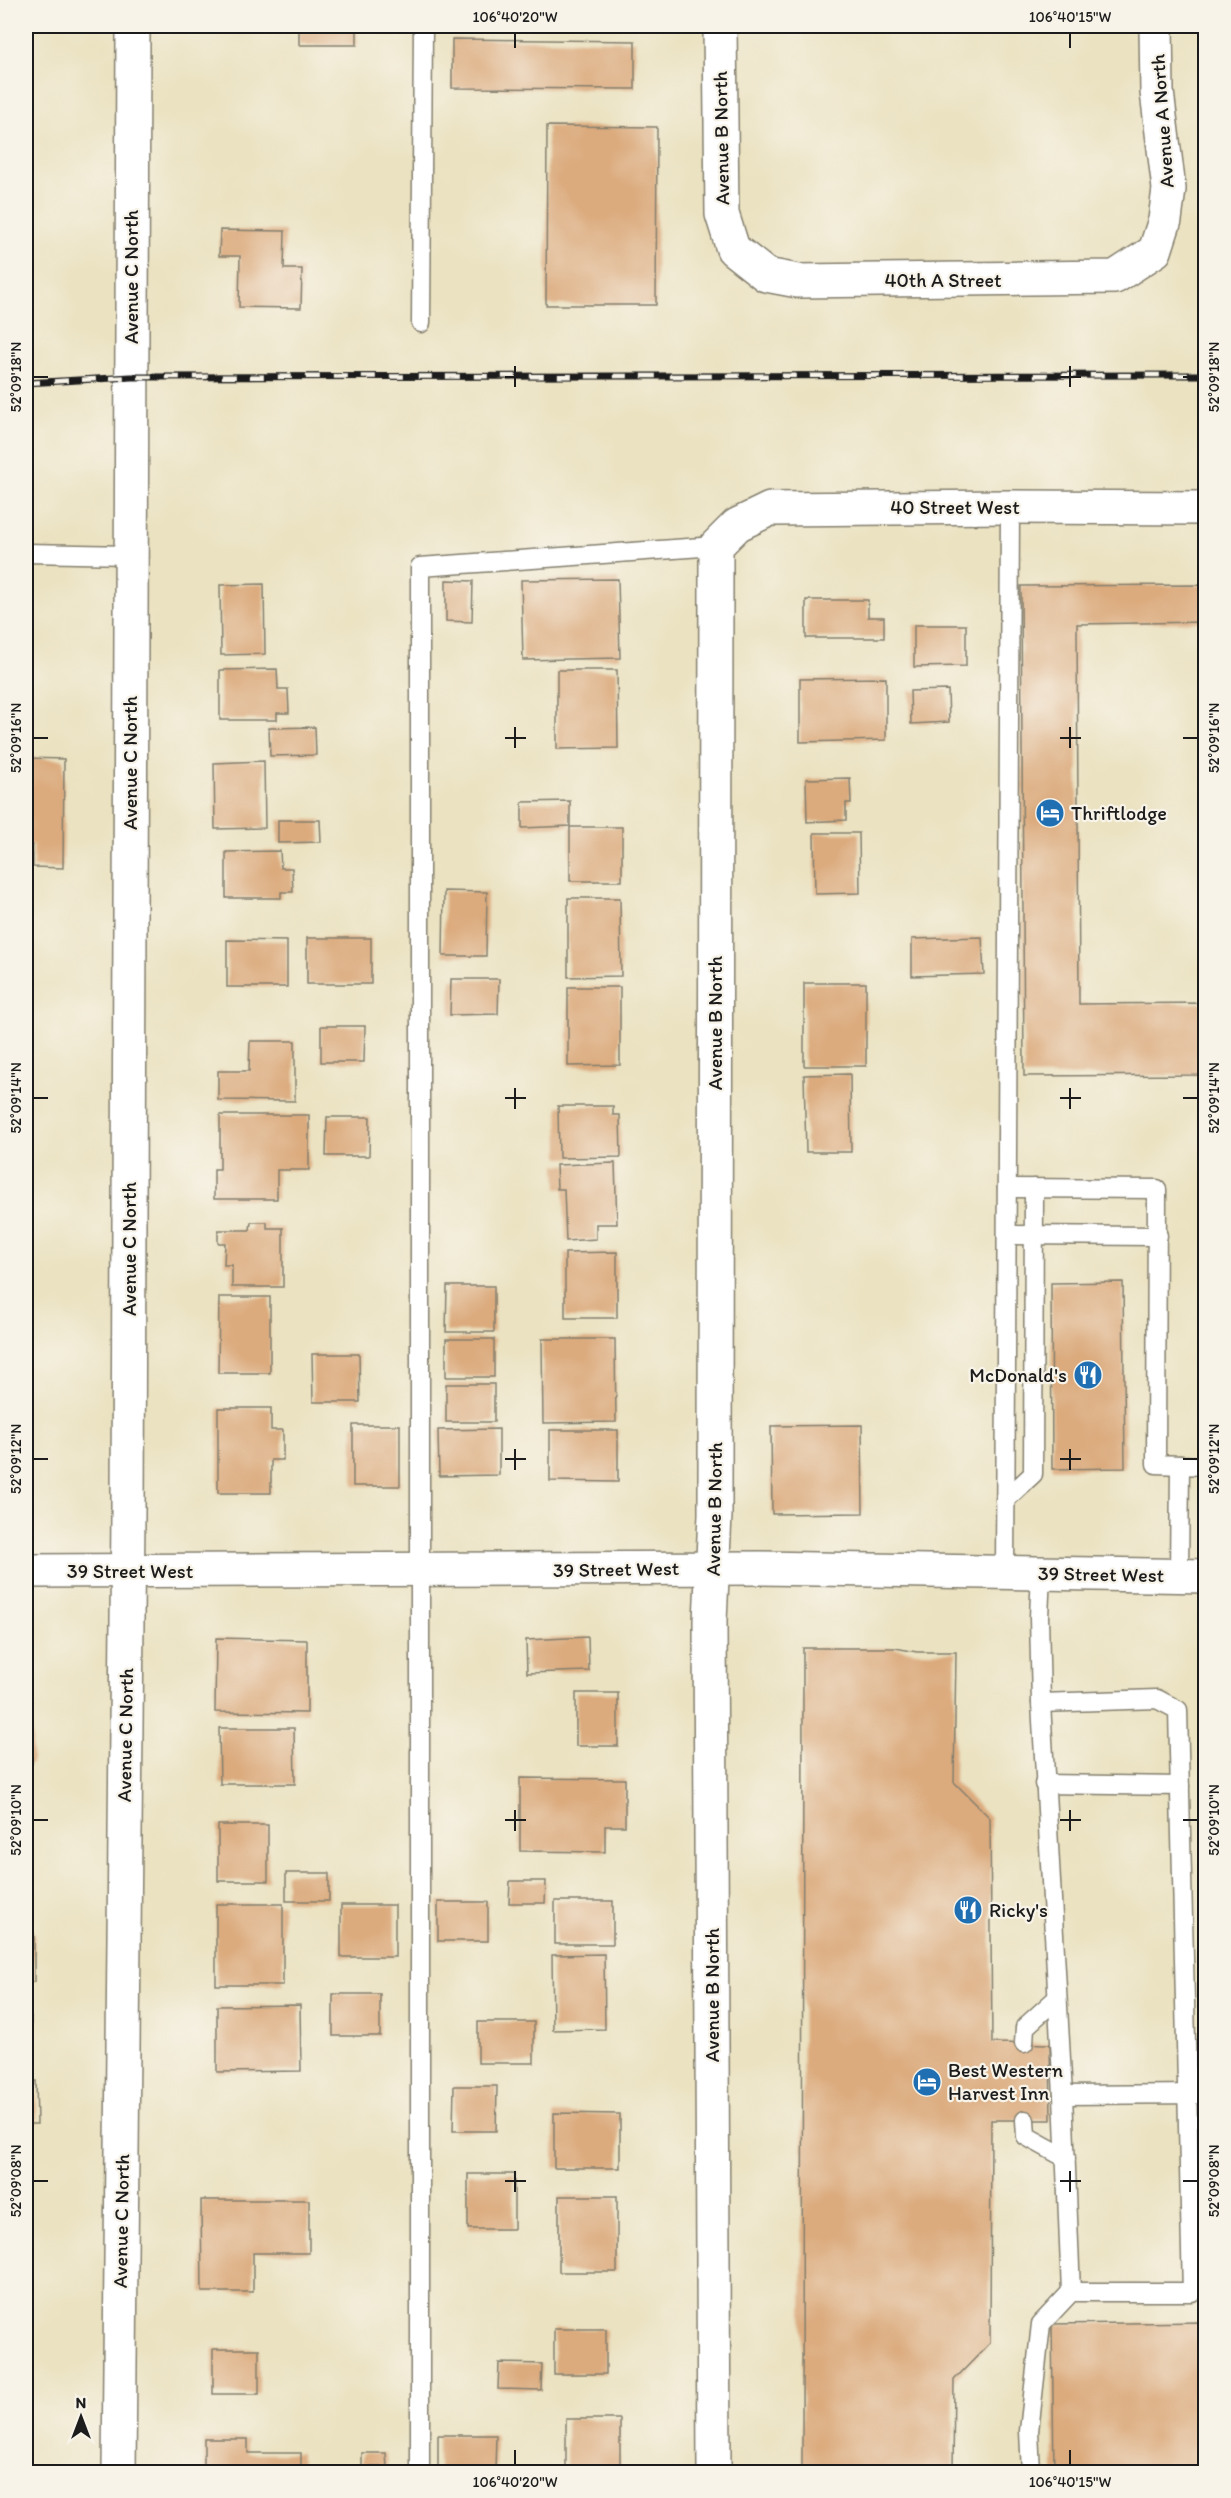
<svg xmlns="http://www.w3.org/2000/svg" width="1231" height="2498" viewBox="0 0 1231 2498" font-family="Itim,sans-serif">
	<rect width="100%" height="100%" fill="#f7f3e8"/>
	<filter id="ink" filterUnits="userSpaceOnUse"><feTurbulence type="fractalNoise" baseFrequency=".0167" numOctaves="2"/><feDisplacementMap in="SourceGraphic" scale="12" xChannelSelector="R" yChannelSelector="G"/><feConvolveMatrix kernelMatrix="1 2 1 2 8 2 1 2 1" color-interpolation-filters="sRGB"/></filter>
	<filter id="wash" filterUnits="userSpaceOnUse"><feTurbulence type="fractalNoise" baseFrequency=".008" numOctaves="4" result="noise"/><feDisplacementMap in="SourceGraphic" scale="24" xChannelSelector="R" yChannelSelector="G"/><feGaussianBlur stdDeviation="1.35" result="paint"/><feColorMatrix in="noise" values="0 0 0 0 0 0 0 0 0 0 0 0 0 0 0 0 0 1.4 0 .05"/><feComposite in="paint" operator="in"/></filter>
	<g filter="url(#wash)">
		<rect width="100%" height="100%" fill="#ebe2c1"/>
		<g id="blocks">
			<!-- building -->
			<g fill="#dbaa7d">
				<rect x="299" y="26" width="58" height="19"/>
				<path d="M 452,39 L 635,41 L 635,89 L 452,88 Z"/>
				<path d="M 547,126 L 657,127 L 656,305 L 546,305 Z"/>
				<path d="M 220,230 L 285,231 L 284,269 L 302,269 L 301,308 L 239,307 L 240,256 L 219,256 Z"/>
				<path d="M 618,579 L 620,658 L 523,660 L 521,580 Z"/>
				<path d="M 446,580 L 473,581 L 472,622 L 446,621 Z"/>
				<path d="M 264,584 L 265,654 L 221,655 L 220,585 Z"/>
				<path d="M 1206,585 L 1206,622 L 1077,624 L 1079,1004 L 1206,1003 L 1206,1075 L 1024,1076 L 1021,586 Z"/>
				<path d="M 806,600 L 868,600 L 868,617 L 884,617 L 884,638 L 806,638 Z"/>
				<path d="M 914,625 L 966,625 L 966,666 L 914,667 Z"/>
				<path d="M 277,669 L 278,689 L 288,689 L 289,713 L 277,713 L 277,720 L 220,720 L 220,670 Z"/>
				<path d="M 557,670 L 617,670 L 618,748 L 557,749 Z"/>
				<path d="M 886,678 L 886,740 L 800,742 L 800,679 Z"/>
				<path d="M 948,690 L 949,722 L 911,724 L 910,691 Z"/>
				<path d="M 315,727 L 316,755 L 270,756 L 269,728 Z"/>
				<path d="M 26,758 L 64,759 L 63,868 L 33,867 L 33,845 L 26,845 Z"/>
				<path d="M 264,761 L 265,828 L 215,829 L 214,763 Z"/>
				<path d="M 850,778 L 851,803 L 846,803 L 846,820 L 807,822 L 806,779 Z"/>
				<path d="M 570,801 L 570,826 L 522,828 L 522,802 Z"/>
				<path d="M 278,820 L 320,820 L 321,842 L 278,843 Z"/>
				<rect x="570" y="827" width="52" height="54"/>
				<path d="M 814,833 L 859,833 L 860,893 L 815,894 Z"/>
				<path d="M 280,851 L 281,868 L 292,868 L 293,892 L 281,892 L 281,898 L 226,898 L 226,852 Z"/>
				<path d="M 444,891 L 487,892 L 486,956 L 443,956 Z"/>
				<path d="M 568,898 L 620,898 L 621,976 L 568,977 Z"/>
				<path d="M 982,937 L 984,974 L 912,976 L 912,939 Z"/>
				<rect x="307" y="938" width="64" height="46"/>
				<path d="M 227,940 L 287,941 L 287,987 L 227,987 Z"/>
				<path d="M 451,979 L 499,979 L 498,1014 L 450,1015 Z"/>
				<rect x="804" y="983" width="62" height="83"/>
				<path d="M 568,987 L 620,987 L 620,1065 L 568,1066 Z"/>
				<path d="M 321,1026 L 365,1026 L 364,1062 L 321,1062 Z"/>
				<path d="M 250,1041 L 295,1041 L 295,1101 L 218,1100 L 218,1071 L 249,1071 Z"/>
				<path d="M 850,1074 L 851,1152 L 806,1152 L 804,1075 Z"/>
				<path d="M 558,1106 L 613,1106 L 613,1115 L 620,1115 L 621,1157 L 559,1158 Z"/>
				<path d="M 220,1115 L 309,1115 L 309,1170 L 277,1170 L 277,1199 L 214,1199 L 214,1169 L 220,1169 Z"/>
				<path d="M 327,1117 L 370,1117 L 369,1156 L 326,1156 Z"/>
				<path d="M 615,1163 L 617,1224 L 596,1224 L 596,1239 L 566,1241 L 564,1189 L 557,1189 L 556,1165 Z"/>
				<path d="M 251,1222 L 267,1222 L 267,1228 L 283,1228 L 283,1287 L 232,1287 L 232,1265 L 224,1265 L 225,1243 L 218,1243 L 218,1230 L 250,1230 Z"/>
				<path d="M 617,1252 L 617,1318 L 565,1318 L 565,1253 Z"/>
				<path d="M 1123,1282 L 1125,1468 L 1052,1469 L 1051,1283 Z"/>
				<path d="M 447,1286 L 494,1286 L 494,1332 L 446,1332 Z"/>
				<path d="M 219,1297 L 270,1297 L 270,1373 L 218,1373 Z"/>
				<rect x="446" y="1339" width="48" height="38"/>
				<path d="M 542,1339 L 615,1339 L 616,1422 L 543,1423 Z"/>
				<path d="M 312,1354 L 359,1354 L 360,1402 L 313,1402 Z"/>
				<rect x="446" y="1384" width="48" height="38"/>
				<path d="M 218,1408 L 271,1408 L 271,1430 L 283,1430 L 283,1460 L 271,1460 L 271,1493 L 218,1493 Z"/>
				<rect x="353" y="1425" width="47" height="61"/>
				<path d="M 862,1425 L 863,1513 L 772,1514 L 771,1426 Z"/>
				<path d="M 499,1429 L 499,1475 L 439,1476 L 438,1430 Z"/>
				<path d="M 550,1430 L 618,1430 L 618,1482 L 550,1481 Z"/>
				<rect x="26" y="1637" width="4" height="57"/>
				<path d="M 588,1637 L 589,1671 L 527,1673 L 526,1640 Z"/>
				<path d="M 216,1638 L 307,1640 L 307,1713 L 215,1712 Z"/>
				<path d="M 803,1648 L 895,1648 L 917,1652 L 956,1652 L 954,1782 L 990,1818 L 992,2043 L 1050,2044 L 1051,2120 L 991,2120 L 990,2343 L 954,2380 L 953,2472 L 802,2472 Z"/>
				<rect x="576" y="1693" width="42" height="53"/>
				<rect x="26" y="1702" width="6" height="62"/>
				<path d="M 219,1728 L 294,1728 L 295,1784 L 220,1784 Z"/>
				<path d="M 520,1778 L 625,1779 L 625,1826 L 605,1826 L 605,1852 L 520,1851 Z"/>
				<rect x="218" y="1825" width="50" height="56"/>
				<rect x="26" y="1864" width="3" height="50"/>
				<rect x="286" y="1873" width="43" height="28"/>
				<path d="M 510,1881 L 546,1881 L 545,1903 L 509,1903 Z"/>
				<rect x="555" y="1901" width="58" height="43"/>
				<rect x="438" y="1902" width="50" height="39"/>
				<rect x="216" y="1904" width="67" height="81"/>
				<rect x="341" y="1905" width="54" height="52"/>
				<rect x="26" y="1933" width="8" height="49"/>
				<path d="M 604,1954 L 605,2029 L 553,2030 L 552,1955 Z"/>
				<rect x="333" y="1994" width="47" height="42"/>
				<path d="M 300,2005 L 301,2071 L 217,2072 L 217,2006 Z"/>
				<rect x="26" y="2016" width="5" height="39"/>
				<rect x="478" y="2022" width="56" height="41"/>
				<path d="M 26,2081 L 36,2081 L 37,2124 L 26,2124 Z"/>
				<path d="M 454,2086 L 497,2086 L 496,2131 L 453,2131 Z"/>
				<path d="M 554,2113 L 620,2114 L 620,2168 L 554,2168 Z"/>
				<rect x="468" y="2174" width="46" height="55"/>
				<rect x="559" y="2196" width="58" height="76"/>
				<path d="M 201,2200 L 309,2200 L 309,2253 L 253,2253 L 253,2292 L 202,2292 Z"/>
				<path d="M 1206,2322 L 1206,2472 L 1054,2472 L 1052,2324 Z"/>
				<rect x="554" y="2329" width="52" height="45"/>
				<rect x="213" y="2349" width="46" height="45"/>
				<path d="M 499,2363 L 542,2364 L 541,2390 L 498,2389 Z"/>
				<path d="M 566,2419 L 620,2419 L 620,2472 L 551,2472 L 551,2468 L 566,2468 Z"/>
				<path d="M 438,2435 L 496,2435 L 495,2472 L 438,2472 Z"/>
				<path d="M 204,2439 L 248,2439 L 248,2453 L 301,2453 L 301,2472 L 204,2472 Z"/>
				<path d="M 362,2453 L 386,2453 L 387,2467 L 362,2467 Z"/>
			</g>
		</g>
	</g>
	<g filter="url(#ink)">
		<use href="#blocks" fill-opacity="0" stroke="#847f6e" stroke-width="1.5"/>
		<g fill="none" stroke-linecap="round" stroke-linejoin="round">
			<!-- lane casing -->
			<g stroke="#847f6e" stroke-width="21">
				<g id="lane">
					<path d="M 421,323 L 423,26"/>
					<path d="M 26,553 L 130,555"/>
					<path d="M 1007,1188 L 1157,1189 L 1156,1464 L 1206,1466"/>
					<path d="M 1007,1235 L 1158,1236"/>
					<path d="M 1005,1500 L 1033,1474 L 1034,1188"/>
					<path d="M 1005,1573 L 1010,507"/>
					<path d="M 1179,1575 L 1180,1465"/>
					<path d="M 1041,1703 L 1063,2095 L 1071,2292"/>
					<path d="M 1044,1784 L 1180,1786"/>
					<path d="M 1024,2043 L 1025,2027 L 1056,1999"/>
					<path d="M 1063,2095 L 1206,2094"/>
					<path d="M 1025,2120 L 1026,2136 L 1066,2158"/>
					<path d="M 420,2472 L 420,567 L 716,546"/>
					<path d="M 1031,2472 L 1029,2431 L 1041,2324 L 1071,2292 L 1192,2292 L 1178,1710 L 1157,1699 L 1041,1703 L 1039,1617 L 1041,1573"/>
				</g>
			</g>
			<!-- street casing -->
			<g stroke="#847f6e" stroke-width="36">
				<g id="street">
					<path d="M 720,26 L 722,214 L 733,249 L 766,275 L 798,281 L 1115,277 L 1155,251 L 1165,220 L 1169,189 L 1157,92 L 1156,26"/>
					<path d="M 26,1571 L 762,1568 L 1206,1576"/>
					<path d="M 119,2472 L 128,1514 L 133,26"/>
					<path d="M 714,2472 L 710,1621 L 715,1515 L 716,546 L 737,525 L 770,509 L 1010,507 L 1202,508 L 1206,510"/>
				</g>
			</g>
			<!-- lane -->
			<use href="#lane" stroke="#fff" stroke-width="18"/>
			<!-- street -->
			<use href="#street" stroke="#fff" stroke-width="33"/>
			<!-- rail casing -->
			<g stroke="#1c1c1c" stroke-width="7">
				<path id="rail" d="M 26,383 L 131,377 L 1206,375"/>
			</g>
			<!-- rail -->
			<use href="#rail" stroke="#f7f3e8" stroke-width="4.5" stroke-dasharray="14" stroke-linecap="butt"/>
		</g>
	</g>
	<!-- ticks -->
	<path fill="none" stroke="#1c1c1c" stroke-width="2" d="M 515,33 L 515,48M 1070,33 L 1070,48M 515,366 L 515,387M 1070,366 L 1070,387M 33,377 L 48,377M 505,377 L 526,377M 1060,377 L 1081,377M 1183,377 L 1198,377M 515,727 L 515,748M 1070,727 L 1070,748M 33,738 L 48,738M 505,738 L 526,738M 1060,738 L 1081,738M 1183,738 L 1198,738M 515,1088 L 515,1109M 1070,1088 L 1070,1109M 33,1098 L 48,1098M 505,1098 L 526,1098M 1060,1098 L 1081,1098M 1183,1098 L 1198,1098M 515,1449 L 515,1470M 1070,1449 L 1070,1470M 33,1459 L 48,1459M 505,1459 L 526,1459M 1060,1459 L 1081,1459M 1183,1459 L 1198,1459M 515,1810 L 515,1831M 1070,1810 L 1070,1831M 33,1820 L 48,1820M 505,1820 L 526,1820M 1060,1820 L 1081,1820M 1183,1820 L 1198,1820M 515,2171 L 515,2192M 1070,2171 L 1070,2192M 33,2181 L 48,2181M 505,2181 L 526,2181M 1060,2181 L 1081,2181M 1183,2181 L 1198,2181M 515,2450 L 515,2465M 1070,2450 L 1070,2465"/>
	<!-- icons -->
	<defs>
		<g id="hotel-disc" transform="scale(1.5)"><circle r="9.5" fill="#1f6fb2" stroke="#f7f3e8"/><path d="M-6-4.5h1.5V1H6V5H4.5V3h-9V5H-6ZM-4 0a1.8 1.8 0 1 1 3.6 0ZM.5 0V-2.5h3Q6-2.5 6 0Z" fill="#fff"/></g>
		<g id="restaurant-disc" transform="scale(1.5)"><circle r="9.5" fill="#1f6fb2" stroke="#f7f3e8"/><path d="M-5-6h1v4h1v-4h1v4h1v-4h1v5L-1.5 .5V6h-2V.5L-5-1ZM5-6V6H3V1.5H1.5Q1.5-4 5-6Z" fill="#fff"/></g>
	</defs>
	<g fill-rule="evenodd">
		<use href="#hotel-disc" x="1050" y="813"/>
		<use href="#restaurant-disc" x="1088" y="1375"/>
		<use href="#restaurant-disc" x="968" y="1910"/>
		<use href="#hotel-disc" x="927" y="2082"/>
	</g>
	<g text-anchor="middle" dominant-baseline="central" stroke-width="4.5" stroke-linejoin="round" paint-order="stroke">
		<!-- street labels -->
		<g font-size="20" fill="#1c1c1c" stroke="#f7f3e8">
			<text transform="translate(1162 121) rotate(-94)">Avenue A North</text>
			<text transform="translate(721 138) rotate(-91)">Avenue B North</text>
			<text transform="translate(131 277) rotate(-90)">Avenue C North</text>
			<text x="943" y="280">40th A Street</text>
			<text x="955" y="507">40 Street West</text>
			<text transform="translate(130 763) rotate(-90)">Avenue C North</text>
			<text transform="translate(715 1023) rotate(-90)">Avenue B North</text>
			<text transform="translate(129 1249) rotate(-90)">Avenue C North</text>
			<text transform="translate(714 1509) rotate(-89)">Avenue B North</text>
			<text transform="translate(616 1569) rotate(-1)">39 Street West</text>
			<text x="130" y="1571">39 Street West</text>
			<text transform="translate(1101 1574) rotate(1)">39 Street West</text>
			<text transform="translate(125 1735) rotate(-89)">Avenue C North</text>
			<text transform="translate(712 1995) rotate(-90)">Avenue B North</text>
			<text transform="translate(121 2221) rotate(-89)">Avenue C North</text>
		</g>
		<!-- poi labels -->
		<g font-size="20" fill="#1c1c1c" stroke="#f7f3e8" text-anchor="start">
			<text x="1071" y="813">Thriftlodge</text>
			<text x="1067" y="1375" text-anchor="end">McDonald's</text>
			<text x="989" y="1910">Ricky's</text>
			<text x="948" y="2070">Best Western<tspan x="948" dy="23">Harvest Inn</tspan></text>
		</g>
	</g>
	<!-- margin -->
	<rect width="1231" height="2498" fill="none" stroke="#f7f3e8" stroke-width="66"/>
	<!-- north arrow -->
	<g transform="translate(81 2417)" stroke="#f7f3e8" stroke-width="4.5" paint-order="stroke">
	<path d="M0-4.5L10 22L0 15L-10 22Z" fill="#1c1c1c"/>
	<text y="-9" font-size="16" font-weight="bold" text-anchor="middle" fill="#1c1c1c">N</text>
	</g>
	<rect x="33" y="33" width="1165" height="2432" fill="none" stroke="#1c1c1c" stroke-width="2"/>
	<g font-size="15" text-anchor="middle" fill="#1c1c1c">
		<text x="515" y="22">106°40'20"W</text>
		<text x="1070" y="22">106°40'15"W</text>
		<text transform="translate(16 377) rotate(-90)" y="5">52°09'18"N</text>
		<text transform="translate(1214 377) rotate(-90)" y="5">52°09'18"N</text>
		<text transform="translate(16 738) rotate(-90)" y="5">52°09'16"N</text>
		<text transform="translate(1214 738) rotate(-90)" y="5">52°09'16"N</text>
		<text transform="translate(16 1098) rotate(-90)" y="5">52°09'14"N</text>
		<text transform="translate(1214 1098) rotate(-90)" y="5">52°09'14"N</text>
		<text transform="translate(16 1459) rotate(-90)" y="5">52°09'12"N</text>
		<text transform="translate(1214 1459) rotate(-90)" y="5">52°09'12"N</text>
		<text transform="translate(16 1820) rotate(-90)" y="5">52°09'10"N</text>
		<text transform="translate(1214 1820) rotate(-90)" y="5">52°09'10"N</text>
		<text transform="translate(16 2181) rotate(-90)" y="5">52°09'08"N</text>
		<text transform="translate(1214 2181) rotate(-90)" y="5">52°09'08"N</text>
		<text x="515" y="2487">106°40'20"W</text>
		<text x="1070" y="2487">106°40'15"W</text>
	</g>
</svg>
